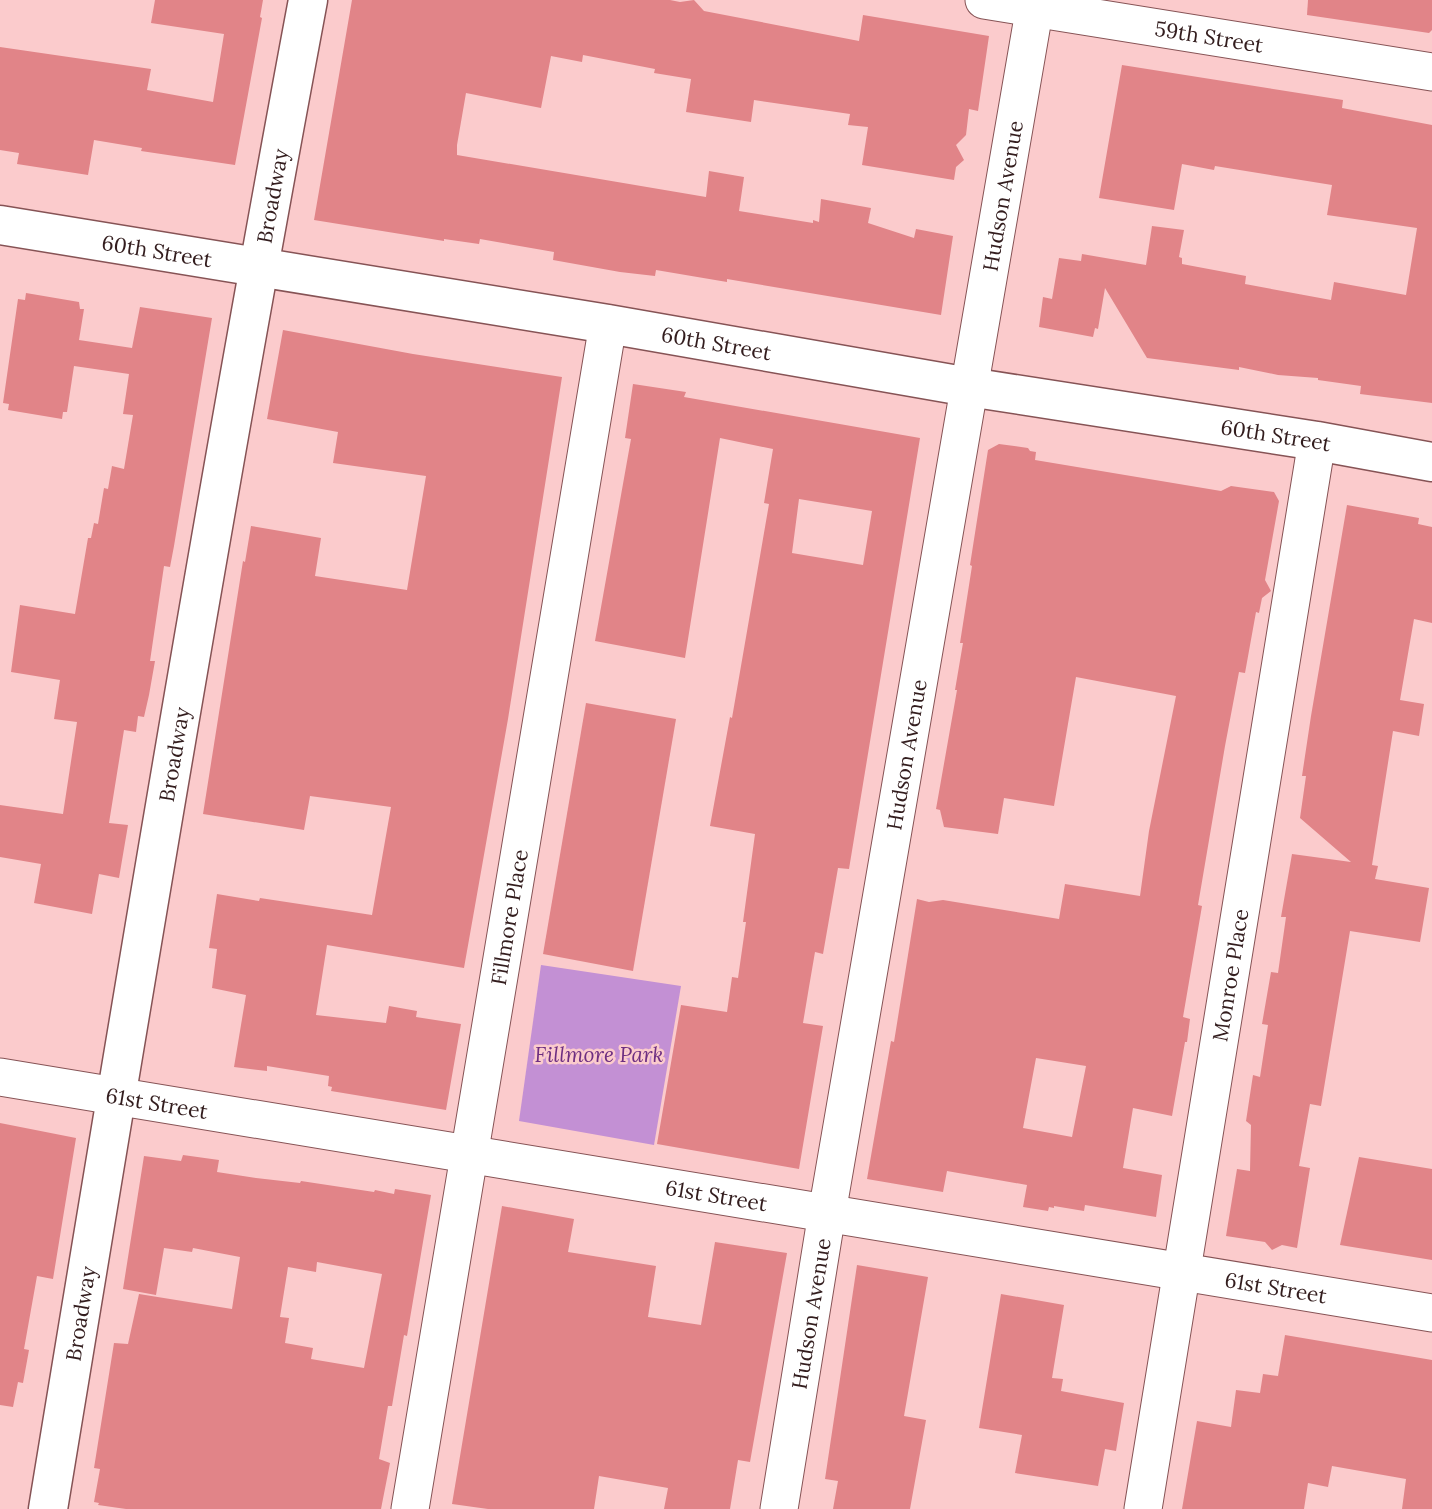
<svg xmlns="http://www.w3.org/2000/svg" width="1432" height="1509" viewBox="0 0 1432 1509" font-family="Lora,serif">
	<rect width="100%" height="100%" fill="#fbcbcc"/>
	<!-- green -->
	<path fill="#c390d4" d="M 541,965 L 681,986 L 654,1145 L 519,1121 Z"/>
	<!-- building -->
	<g fill="#e18488" fill-rule="evenodd">
		<path d="M 155,0 L 263,0 L 260,17 L 262,18 L 235,165 L 141,151 L 142,148 L 94,140 L 88,175 L 17,164 L 19,153 L 0,150 L 0,47 L 151,69 L 147,90 L 213,102 L 224,34 L 151,23 Z"/>
		<path d="M 352,0 L 670,0 L 680,2 L 694,0 L 704,11 L 859,41 L 863,15 L 989,36 L 978,111 L 969,109 L 966,135 L 956,145 L 964,160 L 956,167 L 954,180 L 862,165 L 868,127 L 848,125 L 850,114 L 754,100 L 751,122 L 686,112 L 691,79 L 654,73 L 655,69 L 583,55 L 582,62 L 551,56 L 541,108 L 466,93 L 457,145 L 457,155 L 706,197 L 709,171 L 744,177 L 739,211 L 813,223 L 813,220 L 819,222 L 821,199 L 871,208 L 868,223 L 914,238 L 916,229 L 953,236 L 941,315 L 727,279 L 727,282 L 656,270 L 655,276 L 620,272 L 553,260 L 554,252 L 480,239 L 479,244 L 444,239 L 444,241 L 314,220 Z"/>
		<path d="M 1308,0 L 1432,0 L 1432,30 L 1429,33 L 1307,15 Z"/>
		<path d="M 1122,65 L 1343,100 L 1342,108 L 1432,125 L 1432,403 L 1360,394 L 1361,386 L 1318,380 L 1318,378 L 1278,375 L 1239,367 L 1239,370 L 1147,358 L 1105,288 L 1098,329 L 1095,328 L 1093,337 L 1039,327 L 1043,297 L 1052,299 L 1059,258 L 1081,261 L 1082,254 L 1146,265 L 1152,226 L 1184,230 L 1179,257 L 1182,258 L 1182,264 L 1246,276 L 1245,284 L 1331,300 L 1334,282 L 1406,295 L 1417,228 L 1327,215 L 1332,185 L 1215,166 L 1214,170 L 1182,164 L 1174,210 L 1099,198 Z"/>
		<path d="M 26,293 L 79,302 L 80,309 L 84,309 L 79,340 L 132,348 L 140,307 L 212,318 L 174,546 L 170,567 L 164,566 L 150,661 L 155,661 L 149,695 L 144,717 L 138,716 L 136,732 L 124,730 L 109,823 L 128,825 L 119,878 L 99,874 L 92,914 L 34,903 L 41,864 L 0,857 L 0,805 L 63,814 L 77,722 L 54,719 L 60,680 L 11,672 L 20,605 L 75,614 L 88,538 L 91,538 L 94,523 L 98,524 L 104,488 L 108,489 L 112,466 L 124,469 L 133,415 L 123,414 L 129,374 L 74,366 L 67,412 L 63,412 L 62,419 L 8,410 L 9,404 L 3,403 L 18,299 L 25,300 Z"/>
		<path d="M 283,330 L 413,354 L 562,377 L 508,719 L 464,968 L 327,945 L 316,1015 L 386,1023 L 389,1006 L 417,1011 L 416,1017 L 461,1024 L 446,1110 L 331,1091 L 332,1087 L 328,1086 L 329,1076 L 267,1066 L 267,1071 L 234,1067 L 246,995 L 212,988 L 217,949 L 209,948 L 217,894 L 259,901 L 260,898 L 372,915 L 391,807 L 310,796 L 304,830 L 203,814 L 243,561 L 245,562 L 251,526 L 321,538 L 315,576 L 407,590 L 426,476 L 333,463 L 338,432 L 267,419 Z"/>
		<path d="M 633,384 L 686,392 L 684,397 L 920,438 L 849,869 L 838,868 L 823,954 L 815,952 L 809,987 L 803,1023 L 823,1026 L 799,1169 L 657,1144 L 681,1005 L 727,1012 L 732,977 L 738,978 L 746,922 L 743,922 L 755,834 L 710,826 L 730,717 L 732,718 L 769,504 L 764,503 L 773,449 L 720,438 L 685,658 L 595,641 L 631,439 L 625,438 ZM 799,499 L 872,511 L 863,565 L 792,553 Z"/>
		<path d="M 999,444 L 1028,448 L 1030,451 L 1036,452 L 1035,460 L 1221,491 L 1231,486 L 1274,492 L 1279,501 L 1265,580 L 1271,591 L 1262,598 L 1259,613 L 1256,612 L 1245,673 L 1239,672 L 1225,746 L 1198,905 L 1202,906 L 1183,1017 L 1190,1019 L 1187,1042 L 1185,1042 L 1172,1116 L 1133,1108 L 1123,1168 L 1162,1175 L 1156,1217 L 1085,1205 L 1084,1211 L 1054,1206 L 1054,1208 L 1049,1207 L 1048,1211 L 1023,1207 L 1027,1185 L 947,1171 L 943,1192 L 867,1179 L 891,1041 L 894,1042 L 917,899 L 929,902 L 943,900 L 1059,919 L 1065,884 L 1140,896 L 1149,831 L 1176,696 L 1076,677 L 1054,806 L 1004,798 L 998,834 L 944,827 L 940,810 L 936,809 L 957,690 L 955,690 L 963,643 L 960,643 L 972,566 L 970,565 L 988,450 ZM 1036,1058 L 1086,1066 L 1072,1137 L 1023,1128 Z"/>
		<path d="M 1347,505 L 1419,518 L 1418,524 L 1432,527 L 1432,623 L 1414,619 L 1400,700 L 1424,704 L 1419,736 L 1393,731 L 1372,865 L 1378,866 L 1375,879 L 1429,888 L 1420,942 L 1350,931 L 1321,1106 L 1310,1104 L 1299,1166 L 1310,1168 L 1297,1248 L 1282,1245 L 1272,1250 L 1265,1242 L 1226,1236 L 1237,1169 L 1250,1171 L 1251,1125 L 1246,1121 L 1253,1075 L 1260,1077 L 1268,1025 L 1262,1024 L 1271,972 L 1278,973 L 1286,917 L 1281,917 L 1292,854 L 1351,862 L 1300,818 L 1306,776 L 1302,776 L 1311,716 Z"/>
		<path d="M 586,703 L 676,719 L 633,971 L 543,954 Z"/>
		<path d="M 0,1123 L 76,1138 L 53,1279 L 37,1276 L 24,1349 L 29,1350 L 23,1383 L 18,1382 L 13,1407 L 0,1405 Z"/>
		<path d="M 183,1155 L 219,1160 L 217,1172 L 256,1178 L 300,1183 L 301,1181 L 374,1192 L 375,1190 L 394,1194 L 395,1189 L 431,1195 L 407,1336 L 404,1335 L 392,1406 L 388,1406 L 379,1459 L 390,1463 L 381,1509 L 126,1509 L 98,1505 L 99,1503 L 94,1502 L 100,1469 L 94,1468 L 114,1343 L 128,1344 L 139,1294 L 232,1309 L 240,1257 L 193,1248 L 192,1252 L 164,1248 L 156,1295 L 123,1289 L 144,1156 L 181,1161 ZM 317,1262 L 382,1274 L 364,1368 L 311,1359 L 313,1348 L 285,1343 L 289,1318 L 280,1317 L 288,1267 L 316,1272 Z"/>
		<path d="M 1359,1157 L 1432,1169 L 1432,1260 L 1340,1245 Z"/>
		<path d="M 502,1206 L 574,1219 L 568,1252 L 656,1266 L 648,1317 L 701,1325 L 715,1242 L 787,1253 L 750,1462 L 738,1460 L 730,1509 L 664,1509 L 668,1488 L 599,1476 L 594,1509 L 488,1509 L 452,1504 Z"/>
		<path d="M 857,1265 L 928,1277 L 904,1416 L 926,1420 L 910,1509 L 833,1509 L 838,1481 L 825,1479 Z"/>
		<path d="M 1001,1294 L 1064,1305 L 1052,1378 L 1063,1379 L 1061,1391 L 1124,1403 L 1116,1451 L 1105,1449 L 1098,1486 L 1015,1473 L 1022,1435 L 979,1428 Z"/>
		<path d="M 1285,1335 L 1432,1360 L 1432,1509 L 1402,1509 L 1406,1479 L 1332,1466 L 1328,1487 L 1308,1483 L 1304,1509 L 1182,1509 L 1197,1421 L 1231,1427 L 1236,1390 L 1260,1393 L 1263,1374 L 1278,1376 Z"/>
	</g>
	<g fill="none" stroke-linecap="round" stroke-linejoin="round">
		<!-- minor casing -->
		<g stroke="#865355" stroke-width="39">
			<g id="minor">
				<path id="s1" d="M 984,0 L 1432,72"/>
				<path id="s2" d="M 0,1077 L 1432,1313"/>
				<path id="s3" d="M 410,1509 L 608,324"/>
				<path id="s4" d="M 779,1509 L 827,1213 L 1036,0"/>
				<path id="s5" d="M 1143,1509 L 1317,441"/>
			</g>
		</g>
		<!-- tertiary casing -->
		<g stroke="#865355" stroke-width="41">
			<g id="tertiary">
				<path id="s6" d="M 0,225 L 608,324 L 969,387 L 1317,441 L 1432,462"/>
				<path id="s7" d="M 48,1509 C 131,1005 214,502 308,0"/>
			</g>
		</g>
		<!-- minor -->
		<use href="#minor" stroke="#fff" stroke-width="37"/>
		<!-- tertiary -->
		<use href="#tertiary" stroke="#fff" stroke-width="38"/>
	</g>
	<g text-anchor="middle" dominant-baseline="central" stroke-width="5" stroke-linejoin="round" paint-order="stroke">
		<!-- street labels -->
		<g font-size="21" fill="#331d1e" stroke="#fbcbcc">
			<text stroke="none"><textPath href="#s1" startOffset="228">59th Street</textPath></text>
			<text stroke="none"><textPath href="#s7" startOffset="1332">Broadway</textPath></text>
			<text stroke="none"><textPath href="#s4" startOffset="1332">Hudson Avenue</textPath></text>
			<text stroke="none"><textPath href="#s6" startOffset="159">60th Street</textPath></text>
			<text stroke="none"><textPath href="#s6" startOffset="726">60th Street</textPath></text>
			<text stroke="none"><textPath href="#s6" startOffset="1293">60th Street</textPath></text>
			<text stroke="none"><textPath href="#s7" startOffset="765">Broadway</textPath></text>
			<text stroke="none"><textPath href="#s4" startOffset="765">Hudson Avenue</textPath></text>
			<text stroke="none"><textPath href="#s3" startOffset="600">Fillmore Place</textPath></text>
			<text stroke="none"><textPath href="#s5" startOffset="541">Monroe Place</textPath></text>
			<text stroke="none"><textPath href="#s2" startOffset="159">61st Street</textPath></text>
			<text stroke="none"><textPath href="#s2" startOffset="726">61st Street</textPath></text>
			<text stroke="none"><textPath href="#s2" startOffset="1293">61st Street</textPath></text>
			<text stroke="none"><textPath href="#s7" startOffset="198">Broadway</textPath></text>
			<text stroke="none"><textPath href="#s4" startOffset="198">Hudson Avenue</textPath></text>
		</g>
		<!-- park labels -->
		<g font-size="21" font-style="italic" fill="#6d2d81" stroke="#fbcbcc">
			<text x="599" y="1054">Fillmore Park</text>
		</g>
	</g>
</svg>
